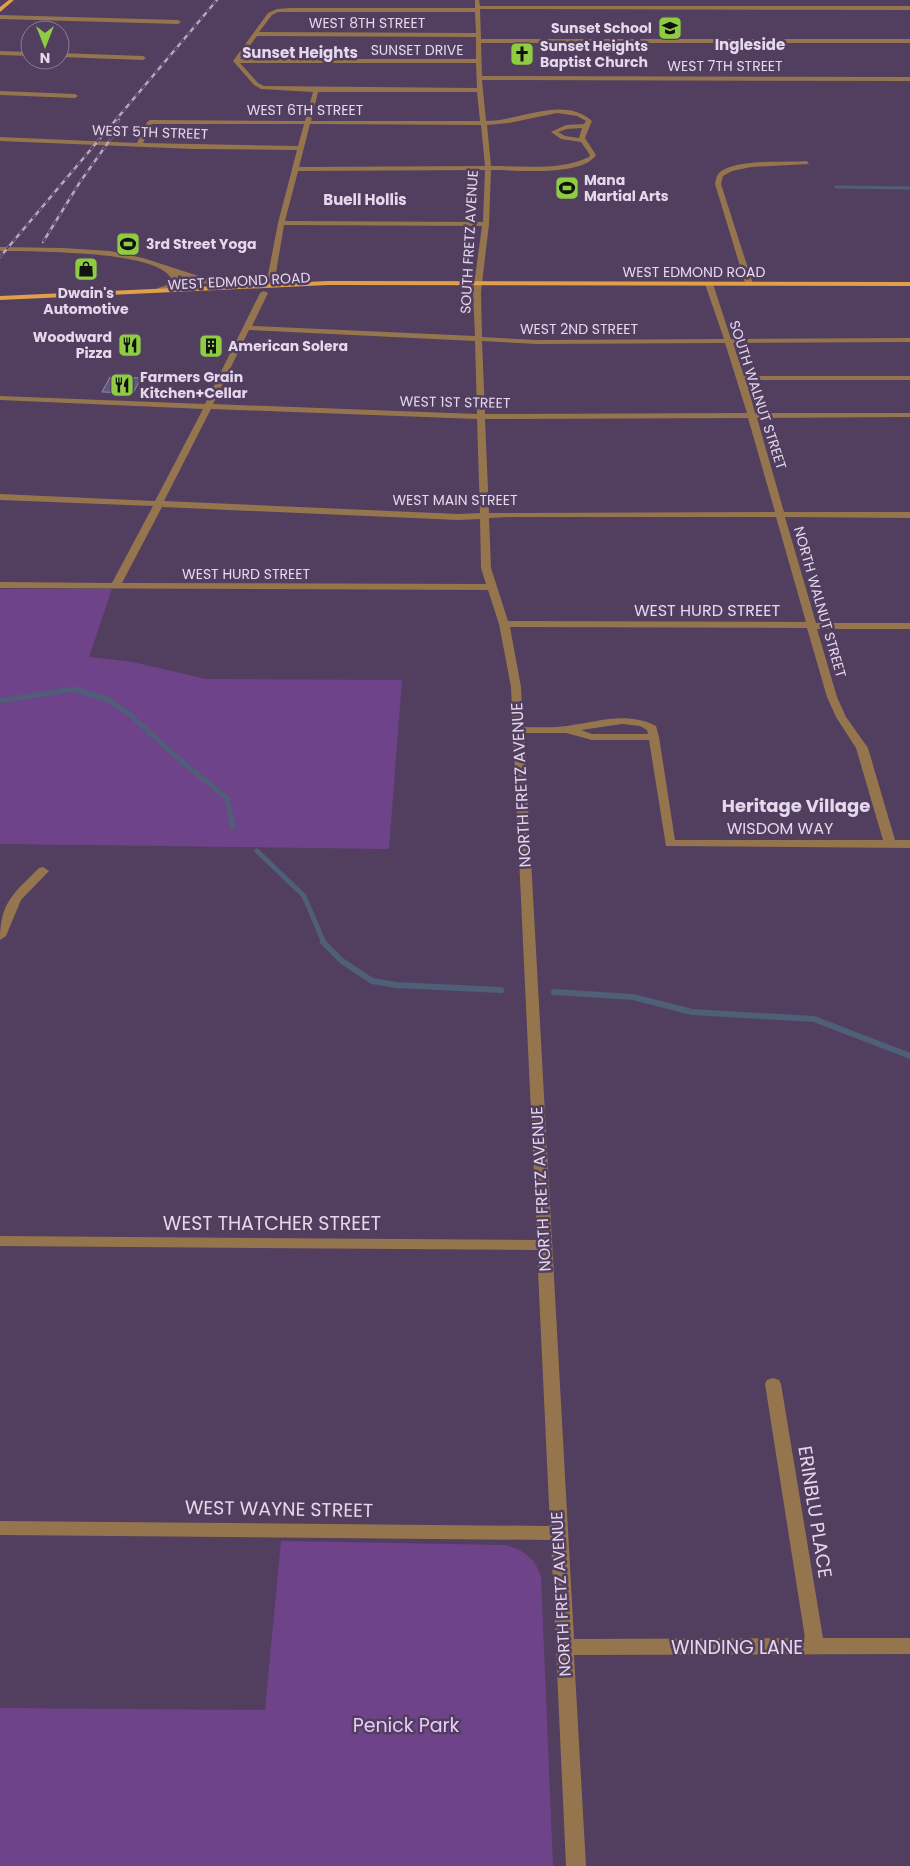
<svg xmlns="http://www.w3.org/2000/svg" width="910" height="1866" viewBox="0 0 910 1866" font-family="Poppins,sans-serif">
	<rect width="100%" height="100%" fill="#523e5f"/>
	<!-- green -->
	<g fill="#6e438a">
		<path d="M 0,589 L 112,589 L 89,657 L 133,662 L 206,679 L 402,680 L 389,849 L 0,844 Z"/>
		<path d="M 281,1541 L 505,1545 C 523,1550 534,1557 541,1576 L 553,1866 L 0,1866 L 0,1708 L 265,1710 Z"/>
	</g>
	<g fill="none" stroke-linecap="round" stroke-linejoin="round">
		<!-- stream-far2 -->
		<path stroke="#4f5f78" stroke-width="3" d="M 836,187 L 910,188"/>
		<!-- stream-far1 -->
		<g stroke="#4f5f78" stroke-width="5">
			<path d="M 0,701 L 73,689 L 106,699 L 127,712 L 180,760 L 227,798 L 233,827"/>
			<path d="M 257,851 L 304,896 L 324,943"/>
		</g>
		<!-- stream -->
		<g stroke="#4f5f78" stroke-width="6">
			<path d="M 323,942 L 342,961 L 372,981 L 396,985 L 501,990"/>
			<path d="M 554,992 L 633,997 L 692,1012 L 814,1019 L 910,1056"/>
		</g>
	</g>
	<!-- building -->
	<path fill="#5f597f" stroke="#8e89b1" d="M 110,377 L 141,378 L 133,393 L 102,392 Z"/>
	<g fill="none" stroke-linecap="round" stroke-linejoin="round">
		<!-- minor -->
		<g fill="#95754e" fill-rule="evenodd">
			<path d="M 475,0 L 479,0 L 480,6 L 910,6 L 910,10 L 480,9 L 481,39 L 910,39 L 910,43 L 481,43 L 482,76 L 910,77 L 910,81 L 482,80 L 486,121 C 520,121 563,95 592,121 L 585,138 L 596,155 C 582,177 515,170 491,170 L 489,224 L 481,292 L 482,337 L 537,340 L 724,339 L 705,284 L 709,282 L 713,284 L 731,339 L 910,338 L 910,342 L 733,343 L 744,376 L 910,376 L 910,380 L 746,380 L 755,413 L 910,413 L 910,417 L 757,418 L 784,512 L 910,512 L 910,518 L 785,517 L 816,623 L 910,623 L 910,629 L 817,629 L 837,697 L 846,717 L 868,748 L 895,840 L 910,840 L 910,848 L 666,846 L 649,740 L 592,740 L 566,733 L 524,733 L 574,1639 L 805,1638 L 765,1384 L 767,1380 L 773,1378 L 779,1380 L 781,1384 L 823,1638 L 910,1638 L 910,1654 L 574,1655 L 586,1866 L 566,1866 L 551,1540 L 0,1535 L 0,1521 L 550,1526 L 537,1250 L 0,1246 L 0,1236 L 537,1240 L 511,687 L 499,624 L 488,590 L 0,588 L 0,582 L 112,583 L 153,506 L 0,500 L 0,494 L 155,501 L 203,409 L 0,400 L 0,396 L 205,404 L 260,293 L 264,291 L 268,293 L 252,326 L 475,336 L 473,292 L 482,226 L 284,225 L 274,285 L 270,287 L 266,285 L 278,223 L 297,150 L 194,149 L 0,141 L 0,137 L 137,143 L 147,122 L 150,120 L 305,121 L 313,92 L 261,89 L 254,85 L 233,61 L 268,13 L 277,9 L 290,8 L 475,8 ZM 278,12 L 475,12 L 476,33 L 259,32 L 272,15 ZM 257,36 L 476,37 L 476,59 L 240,59 ZM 240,63 L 476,63 L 477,88 L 264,86 L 258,83 ZM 318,92 L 477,92 L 480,121 L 311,121 ZM 557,113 L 577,116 L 586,121 L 584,124 L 566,125 L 551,132 L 561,139 L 581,142 L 590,155 L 589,157 C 559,171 523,166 491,166 L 487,125 L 509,123 ZM 152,124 L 304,124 L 298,146 L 143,143 ZM 310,124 L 481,125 L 485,166 L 299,167 ZM 582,128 L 579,138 L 565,136 L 558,132 L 567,129 ZM 485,170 L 483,222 L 285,221 L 298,171 ZM 249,330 L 475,341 L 477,414 L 213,404 ZM 482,341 L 537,344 L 725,343 L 747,413 L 485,414 ZM 211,409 L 477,419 L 480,513 L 458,514 L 164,501 ZM 748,418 L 775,512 L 489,513 L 485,419 ZM 162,507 L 458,520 L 480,519 L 481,568 L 486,584 L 122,583 ZM 511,517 L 776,517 L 806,622 L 508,621 L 491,568 L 489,518 ZM 510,627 L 807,628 L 827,697 L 836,717 L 856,748 L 883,840 L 675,840 L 659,737 L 656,726 C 627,711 597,722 567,726 C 553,728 538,727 523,727 L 521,687 ZM 622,724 L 640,726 L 647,730 L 648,734 L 592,734 L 581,730 Z"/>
			<path d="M 0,15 L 178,20 L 181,22 L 178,24 L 0,19 Z"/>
			<path d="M 0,51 L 30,52 L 30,56 L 0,55 Z"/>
			<path d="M 60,53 L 143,56 L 146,58 L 143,60 L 60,57 Z"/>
			<path d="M 0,91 L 75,94 L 78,96 L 75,98 L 0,95 Z"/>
			<path d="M 807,161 L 809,164 L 751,167 L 732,171 L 723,176 L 721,184 L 753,284 L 746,286 L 715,184 C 716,180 716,176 719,173 C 735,158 785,163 807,161 Z"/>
			<path d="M 0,247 L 63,248 L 110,251 L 143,258 L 211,280 L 247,286 C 234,294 192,280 178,275 L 180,286 L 161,292 L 157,290 L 158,288 L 173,283 C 168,249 30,252 0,251 Z"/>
			<path d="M 43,867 L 49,871 L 21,900 L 6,936 L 0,940 C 0,902 14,893 39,868 Z"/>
		</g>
		<!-- major -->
		<g fill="#e19f48" fill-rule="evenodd">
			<path d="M 9,0 L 14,0 L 0,12 L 0,7 Z"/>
			<path d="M 328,281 L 910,282 L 910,286 L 328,285 L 0,300 L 0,296 Z"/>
		</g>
		<!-- rail casing -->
		<g stroke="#b6a7c0" stroke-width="2.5">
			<g id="rail">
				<path d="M 43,242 L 80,182 L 112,137 L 119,120"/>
				<path d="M 0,257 L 217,0"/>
			</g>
		</g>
		<!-- rail -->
		<use href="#rail" stroke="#523e5f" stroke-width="2" stroke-dasharray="5" stroke-linecap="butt"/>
	</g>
	<!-- icons -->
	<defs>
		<g id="school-square" transform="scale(1.25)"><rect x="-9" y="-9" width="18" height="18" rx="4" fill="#8ecd42" stroke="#523e5f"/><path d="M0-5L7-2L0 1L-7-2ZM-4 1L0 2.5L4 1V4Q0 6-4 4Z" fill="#111"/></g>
		<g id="church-square" transform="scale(1.25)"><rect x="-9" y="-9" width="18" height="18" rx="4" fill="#8ecd42" stroke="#523e5f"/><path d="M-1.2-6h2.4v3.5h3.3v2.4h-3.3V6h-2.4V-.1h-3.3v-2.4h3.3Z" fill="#111"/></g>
		<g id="stadium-square" transform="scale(1.25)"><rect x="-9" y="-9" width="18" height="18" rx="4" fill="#8ecd42" stroke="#523e5f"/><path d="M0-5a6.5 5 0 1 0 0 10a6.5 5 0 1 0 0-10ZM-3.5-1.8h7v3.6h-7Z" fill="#111"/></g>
		<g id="shop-square" transform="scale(1.25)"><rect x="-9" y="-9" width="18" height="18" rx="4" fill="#8ecd42" stroke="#523e5f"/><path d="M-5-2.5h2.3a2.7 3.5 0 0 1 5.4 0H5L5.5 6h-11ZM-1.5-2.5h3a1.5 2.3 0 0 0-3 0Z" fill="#111"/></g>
		<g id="restaurant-square" transform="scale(1.25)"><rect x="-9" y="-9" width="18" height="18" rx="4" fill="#8ecd42" stroke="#523e5f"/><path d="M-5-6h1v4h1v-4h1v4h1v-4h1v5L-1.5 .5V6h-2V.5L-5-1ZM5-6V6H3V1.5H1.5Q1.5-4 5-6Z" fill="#111"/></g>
		<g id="building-square" transform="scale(1.25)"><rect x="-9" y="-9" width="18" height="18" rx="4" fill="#8ecd42" stroke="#523e5f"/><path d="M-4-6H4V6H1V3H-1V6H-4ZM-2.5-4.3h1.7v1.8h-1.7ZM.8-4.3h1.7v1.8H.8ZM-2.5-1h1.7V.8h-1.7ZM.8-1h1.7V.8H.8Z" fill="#111"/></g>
	</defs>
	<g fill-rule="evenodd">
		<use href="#school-square" x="670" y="28"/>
		<use href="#church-square" x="522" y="54"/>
		<use href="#stadium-square" x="567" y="188"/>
		<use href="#stadium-square" x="128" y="244"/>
		<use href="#shop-square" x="86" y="269"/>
		<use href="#restaurant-square" x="130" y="345"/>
		<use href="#building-square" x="211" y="346"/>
		<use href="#restaurant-square" x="122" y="385"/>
	</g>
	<g text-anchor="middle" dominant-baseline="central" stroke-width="5" stroke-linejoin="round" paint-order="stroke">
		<!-- far-street labels -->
		<g font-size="14" fill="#e4d8ed" stroke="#523e5f">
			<text x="367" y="23">WEST 8TH STREET</text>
			<text x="417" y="50">SUNSET DRIVE</text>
			<text x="725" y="66">WEST 7TH STREET</text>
			<text x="305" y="110">WEST 6TH STREET</text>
			<text transform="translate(150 132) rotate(2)">WEST 5TH STREET</text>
			<text transform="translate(469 242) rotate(-87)">SOUTH FRETZ AVENUE</text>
			<text x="694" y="272">WEST EDMOND ROAD</text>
			<text transform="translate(239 281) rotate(-3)">WEST EDMOND ROAD</text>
			<text x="579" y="329">WEST 2ND STREET</text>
			<text transform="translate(758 395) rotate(72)">SOUTH WALNUT STREET</text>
			<text transform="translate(455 402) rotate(1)">WEST 1ST STREET</text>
			<text x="455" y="500">WEST MAIN STREET</text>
			<text x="246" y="574">WEST HURD STREET</text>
			<text transform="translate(820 602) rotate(74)">NORTH WALNUT STREET</text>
		</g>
		<!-- far-poi labels -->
		<g font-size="14" font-weight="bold" fill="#e4d8ed" stroke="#523e5f" text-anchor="start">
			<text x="652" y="28" text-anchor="end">Sunset School</text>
			<text x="540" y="46">Sunset Heights<tspan x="540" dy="16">Baptist Church</tspan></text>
			<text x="584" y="180">Mana<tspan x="584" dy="16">Martial Arts</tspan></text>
			<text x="146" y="244">3rd Street Yoga</text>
			<text x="86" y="293" text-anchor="middle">Dwain's<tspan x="86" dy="16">Automotive</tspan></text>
			<text x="112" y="337" text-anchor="end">Woodward<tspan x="112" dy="16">Pizza</tspan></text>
			<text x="228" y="346">American Solera</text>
			<text x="140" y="377">Farmers Grain<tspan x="140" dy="16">Kitchen+Cellar</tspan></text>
		</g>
		<!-- far-neighbourhood labels -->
		<g font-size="15" font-weight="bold" fill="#e4d8ed" stroke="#523e5f">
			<text x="750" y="44">Ingleside</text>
			<text x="300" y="52">Sunset Heights</text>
			<text x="365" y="199">Buell Hollis</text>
		</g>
		<!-- street labels -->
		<g font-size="16" fill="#e4d8ed" stroke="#523e5f">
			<text x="707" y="610">WEST HURD STREET</text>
			<text transform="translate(521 785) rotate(-93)">NORTH FRETZ AVENUE</text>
			<text x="780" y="828">WISDOM WAY</text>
			<text transform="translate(541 1189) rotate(-93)">NORTH FRETZ AVENUE</text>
			<text transform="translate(561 1594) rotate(-93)">NORTH FRETZ AVENUE</text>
		</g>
		<!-- neighbourhood labels -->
		<g font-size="18" font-weight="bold" fill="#e4d8ed" stroke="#523e5f">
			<text x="796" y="805">Heritage Village</text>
		</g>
		<!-- near-street labels -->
		<g font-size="19" fill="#e4d8ed" stroke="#523e5f">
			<text x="272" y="1223">WEST THATCHER STREET</text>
			<text transform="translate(279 1509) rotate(1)">WEST WAYNE STREET</text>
			<text transform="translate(815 1512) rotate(81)">ERINBLU PLACE</text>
			<text x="737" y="1647">WINDING LANE</text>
		</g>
		<!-- near-park labels -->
		<g font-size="19" fill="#e7cbfc" stroke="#523e5f">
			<text x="406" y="1725">Penick Park</text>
		</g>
	</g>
	<!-- north arrow -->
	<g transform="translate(45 45) rotate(180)"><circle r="24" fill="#523e5f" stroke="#8c7c98"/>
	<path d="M0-4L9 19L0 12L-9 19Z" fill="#8ecd42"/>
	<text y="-8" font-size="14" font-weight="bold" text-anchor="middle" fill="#e4d8ed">N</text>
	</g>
</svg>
